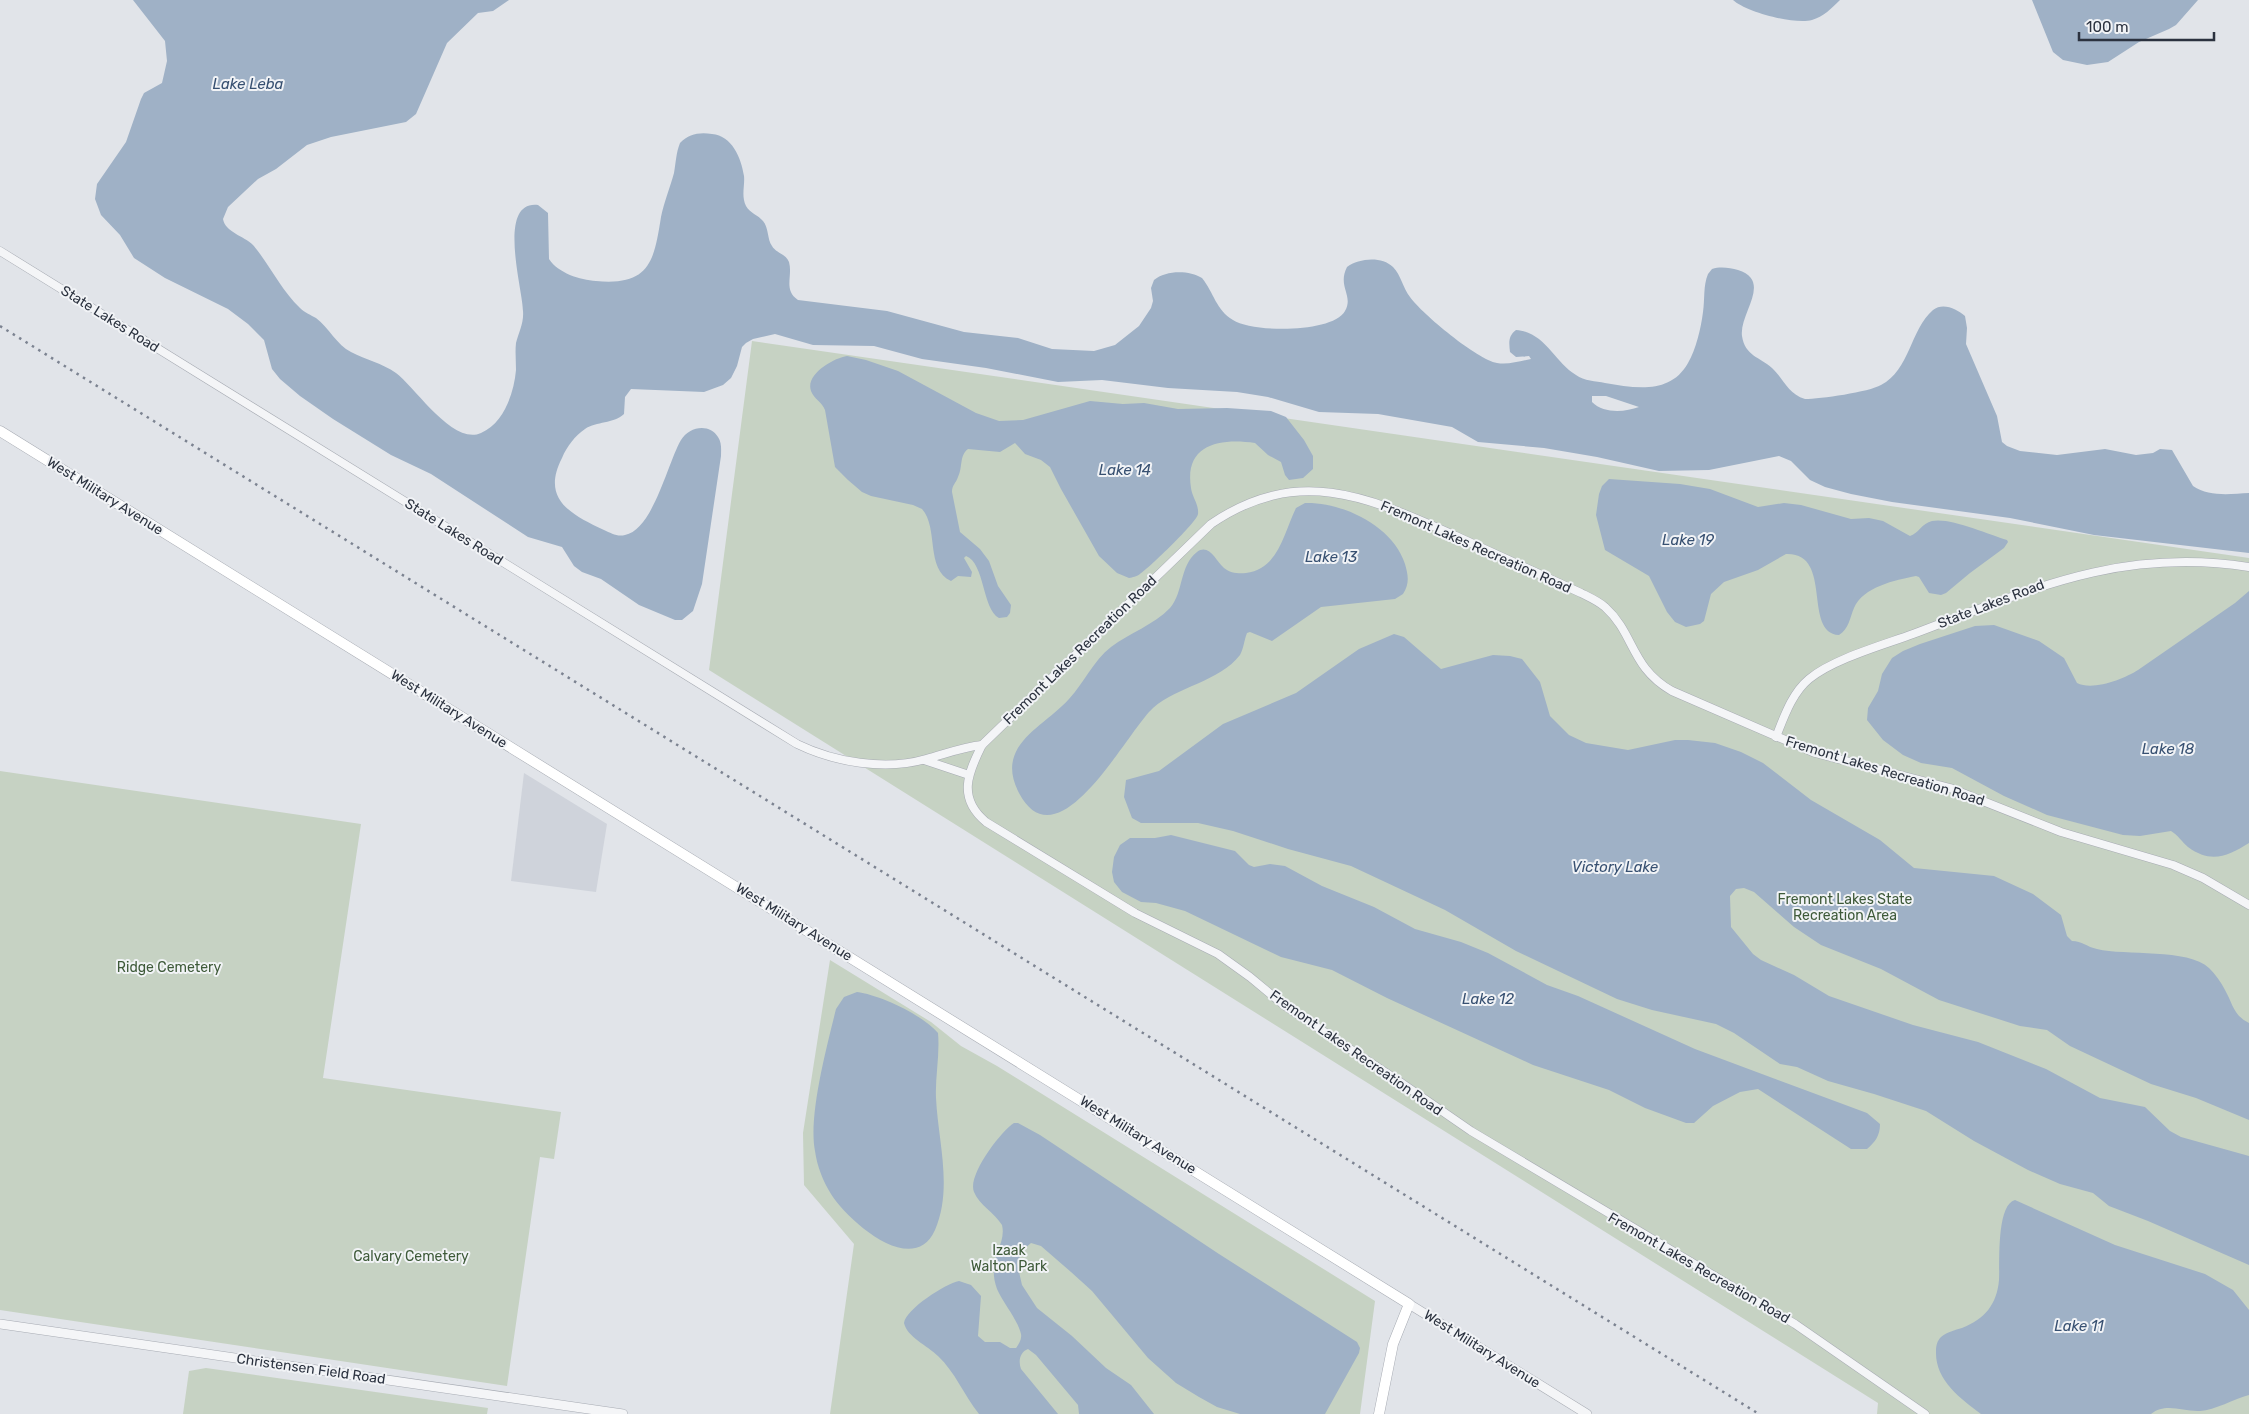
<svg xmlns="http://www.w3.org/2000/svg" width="2249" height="1414" viewBox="0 0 2249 1414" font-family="Rubik,sans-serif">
	<rect width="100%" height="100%" fill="#e1e4e9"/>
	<!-- built -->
	<path fill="#cfd3db" d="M 524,773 L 607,824 L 596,892 L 511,881 Z"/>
	<!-- green -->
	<g fill="#c6d2c3">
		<path d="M 752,341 L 2249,558 L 2249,1414 L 1877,1414 L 1878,1403 L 709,670 Z"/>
		<path d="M 0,771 L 361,824 L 323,1078 L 561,1112 L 554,1159 L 540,1157 L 507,1386 L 0,1310 Z"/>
		<path d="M 830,960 L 931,1022 L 961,1046 L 997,1066 L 1375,1301 L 1360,1414 L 830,1414 L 854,1244 L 804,1185 L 803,1133 Z"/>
		<path d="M 206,1368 L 488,1408 L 487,1414 L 183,1414 L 189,1371 Z"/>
	</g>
	<!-- water -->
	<g fill="#9fb1c6" fill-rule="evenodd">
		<path d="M 133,0 L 509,0 L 493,11 L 478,13 L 447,43 L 416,114 L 406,122 L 331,137 L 307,145 L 276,169 L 258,179 L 228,207 L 223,219 C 225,232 244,236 253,245 C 270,265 281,290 300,308 C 305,313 311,315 316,318 C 329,328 337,345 351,352 C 366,360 382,363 396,373 C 415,387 453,446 481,433 C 504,423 514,393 516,370 C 516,361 515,352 516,343 C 519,332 524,323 523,311 C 523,290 496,200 538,205 L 548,213 L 549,259 C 558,273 580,280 596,281 C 650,286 654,261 661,217 C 664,202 670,188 674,173 C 676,162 676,153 680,143 C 689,134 699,132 712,134 C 732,136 741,157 744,176 C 745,186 741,196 746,206 C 750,213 758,215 763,221 C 769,228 767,239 772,246 C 776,253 786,254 789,262 C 793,276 783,290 798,300 L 887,311 L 964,332 L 1018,338 L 1052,349 L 1094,351 L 1115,345 L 1139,326 L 1151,308 L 1153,301 L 1151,288 L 1154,280 C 1166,270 1189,270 1202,278 C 1214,293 1216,310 1233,320 C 1253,333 1333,333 1345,311 C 1354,295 1337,287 1347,267 C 1359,258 1382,256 1393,267 C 1401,275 1403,288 1410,297 C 1422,314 1478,360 1497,363 C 1508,365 1520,361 1531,359 L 1529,356 L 1516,357 L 1510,352 C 1509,343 1508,336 1516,330 C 1545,332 1554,362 1576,375 C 1584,381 1596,381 1605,383 C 1635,388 1670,395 1688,363 C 1696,349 1701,328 1703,312 C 1705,299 1703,286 1708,274 L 1712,269 C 1721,266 1730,268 1738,270 C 1773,281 1739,313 1742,336 C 1745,356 1760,357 1772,368 C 1784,379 1788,394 1805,399 C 1820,399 1869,392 1881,385 C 1910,370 1910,330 1933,310 C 1943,302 1957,309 1965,316 L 1967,328 L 1966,344 L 1997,416 L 2002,442 L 2007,446 L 2020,451 L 2057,455 L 2105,449 L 2136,455 L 2153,453 L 2160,449 L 2172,450 L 2193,486 C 2209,497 2230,494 2249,493 L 2249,553 L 2094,535 L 2010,518 L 1892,502 L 1851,494 L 1825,487 L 1810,480 L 1791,461 L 1779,456 L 1709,470 L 1659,471 L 1597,457 L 1544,448 L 1478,442 L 1452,427 L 1378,414 L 1319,412 L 1268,397 L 1237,392 L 1168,388 L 1102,380 L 1058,382 L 986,368 L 922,359 L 874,346 L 813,345 L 775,334 L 753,339 L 746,343 L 742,347 L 737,366 L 731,378 L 723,385 L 704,392 L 631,389 L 625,397 L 624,414 C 613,424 597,421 585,429 C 575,436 567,446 562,458 C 541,499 570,514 604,530 C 611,533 617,537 625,535 C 653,530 668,462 681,440 C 689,426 710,423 718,437 C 722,443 721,450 721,456 L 702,584 L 693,611 L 682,620 L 675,620 L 639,605 L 601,579 L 582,572 L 574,566 L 562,547 L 528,537 L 431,474 L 391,455 L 333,419 L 300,396 L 280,379 L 272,369 L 264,340 L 248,324 L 228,309 L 165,278 L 134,258 L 120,235 L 101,215 L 95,199 L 97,184 L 126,142 L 141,99 L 144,93 L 162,83 L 167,61 L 165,41 ZM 1592,396 L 1606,396 L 1639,407 C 1625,412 1604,414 1592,402 Z"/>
		<path d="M 1733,0 L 1840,0 C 1832,8 1823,17 1812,20 C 1795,25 1746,12 1733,0 Z"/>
		<path d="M 2032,0 L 2198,0 L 2176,25 L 2169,29 L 2139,42 L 2108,62 L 2087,65 L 2063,60 L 2053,52 Z"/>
		<path d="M 847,356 L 866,360 L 898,371 L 976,413 L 999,421 L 1023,420 L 1090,401 L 1123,404 L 1144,403 L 1178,409 L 1227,408 L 1271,411 L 1286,417 L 1304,440 L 1313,456 L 1313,469 L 1303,478 L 1289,480 L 1285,475 L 1281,462 L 1268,455 L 1255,443 C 1220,438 1184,444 1191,488 C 1192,497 1199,504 1198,514 C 1197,522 1149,568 1140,574 C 1136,577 1133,577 1129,578 L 1117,573 L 1099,556 L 1061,489 L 1050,467 L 1041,460 L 1025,454 L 1015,443 L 1000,452 L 968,449 C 959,456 963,467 958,477 C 956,483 952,485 952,492 L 960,532 L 980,549 L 989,561 L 998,586 L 1011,605 L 1010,613 L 1007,617 L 999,618 C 982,609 985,563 966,556 L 964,558 L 972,572 L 971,577 L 958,576 L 951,581 C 925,569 939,528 922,509 L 913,505 L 871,496 L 862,492 L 848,480 L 835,467 L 825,410 C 822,402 814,399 811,391 C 805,374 834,358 847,356 Z"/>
		<path d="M 1609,479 L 1680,484 L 1710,489 L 1758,507 L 1784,503 L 1801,505 L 1851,519 L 1869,518 L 1883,521 L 1910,536 C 1918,534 1922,523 1932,521 C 1949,517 1988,534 2007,540 L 2008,542 L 2004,548 L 1970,573 L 1946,593 L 1941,595 L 1929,593 L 1919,577 L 1916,576 C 1895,580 1863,587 1854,608 C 1850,617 1849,629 1839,635 C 1802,633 1834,552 1786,554 L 1758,570 L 1724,582 L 1711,594 L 1704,621 L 1700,624 L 1686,627 L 1675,622 L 1667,612 L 1649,576 L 1605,550 L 1596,515 L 1599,494 L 1602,486 Z"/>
		<path d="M 1305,503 C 1343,502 1393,526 1405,564 C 1408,575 1410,583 1403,594 L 1395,599 L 1321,607 L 1272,641 L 1250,632 L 1247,633 C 1244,640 1244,648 1240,655 C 1219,682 1178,686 1153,708 C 1126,733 1058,867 1019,793 C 994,745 1043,728 1069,699 C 1084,683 1093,661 1111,647 C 1129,633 1154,625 1170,608 C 1184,592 1179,566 1197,552 C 1209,543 1216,561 1224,568 C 1230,573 1239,574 1246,573 C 1279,569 1284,532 1296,508 Z"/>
		<path d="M 2249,591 L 2249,843 C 2228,856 2211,864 2188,847 C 2182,842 2178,835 2171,831 L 2140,836 L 2123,835 L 2047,815 L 2004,796 L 1952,768 L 1921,763 L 1903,755 L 1883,740 L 1867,720 L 1868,708 L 1878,691 L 1882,674 L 1892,658 L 1903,651 L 1920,644 L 1975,626 L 1994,625 L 2039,641 L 2064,658 L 2077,683 C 2093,691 2124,679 2138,670 L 2235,603 Z"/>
		<path d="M 1394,634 L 1404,637 L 1441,669 L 1493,655 L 1510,656 L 1522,659 L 1540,682 L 1550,716 L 1569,735 L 1586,743 L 1628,750 L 1675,740 L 1688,740 L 1715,743 L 1741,752 L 1763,763 L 1811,800 L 1880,840 L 1914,868 L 1994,876 L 2033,894 L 2061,915 L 2067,936 L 2072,941 C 2082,941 2087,947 2097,949 C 2125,956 2188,948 2209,968 C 2215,974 2221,982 2225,990 C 2233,1004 2233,1015 2249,1023 L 2249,1120 L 2196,1098 L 2151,1084 L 2070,1046 L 2047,1030 L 2020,1026 L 1939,1000 L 1881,969 L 1821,945 L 1794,927 L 1754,892 L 1744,888 L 1736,889 L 1730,896 L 1731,927 L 1753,954 L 1761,960 L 1794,975 L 1829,996 L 1913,1025 L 1978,1042 L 2046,1069 L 2100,1098 L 2145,1107 L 2170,1131 L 2181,1137 L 2249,1156 L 2249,1265 L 2148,1221 L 2109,1206 L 2093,1193 L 2060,1184 L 2028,1170 L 1974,1141 L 1926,1111 L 1874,1094 L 1828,1081 L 1797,1067 L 1780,1064 L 1734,1033 L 1716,1024 L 1652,1010 L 1617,999 L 1516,951 L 1445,910 L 1351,866 L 1288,849 L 1233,831 L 1198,823 L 1141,823 L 1132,818 L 1124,797 L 1126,780 L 1159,771 L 1223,724 L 1296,693 L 1359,649 Z"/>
		<path d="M 1171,835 L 1235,851 L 1249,865 L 1254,867 L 1270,864 L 1285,866 L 1322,886 L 1374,907 L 1415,929 L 1461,942 L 1488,953 L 1547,985 L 1578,996 L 1695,1049 L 1867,1113 L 1880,1124 C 1880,1136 1875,1142 1867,1149 L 1851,1149 L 1758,1089 L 1740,1092 L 1713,1106 L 1694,1123 L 1686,1123 L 1645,1108 L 1609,1090 L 1533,1065 L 1387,998 L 1332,970 L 1281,957 L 1185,911 L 1156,903 L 1141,902 L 1122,892 L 1114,882 L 1112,872 L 1114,857 L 1120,845 L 1130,838 L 1155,838 Z"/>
		<path d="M 857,992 C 880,995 923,1015 938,1033 C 940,1055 935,1077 936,1098 C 938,1141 953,1188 935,1230 C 913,1279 847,1220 831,1194 C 823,1181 817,1166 815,1151 C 808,1116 827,1046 836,1009 L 844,997 Z"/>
		<path d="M 1014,1123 L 1018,1123 L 1040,1135 L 1219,1254 L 1357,1342 L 1360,1348 L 1359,1353 L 1325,1414 L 1240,1414 L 1217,1407 L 1199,1397 L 1176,1383 L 1148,1358 L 1092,1291 L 1071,1272 L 1041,1246 L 1031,1243 L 1023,1250 L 1017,1263 L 1022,1285 L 1037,1308 L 1072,1336 L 1106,1368 L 1131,1385 L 1154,1414 L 1079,1414 L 1078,1405 L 1036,1355 L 1028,1349 C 1020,1352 1018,1361 1021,1369 L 1058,1414 L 979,1414 C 964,1395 955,1372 938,1356 C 928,1346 907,1337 904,1323 C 906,1309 945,1284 959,1281 L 971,1285 L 981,1296 L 978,1336 L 985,1342 L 1000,1342 L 1010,1348 L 1016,1348 C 1019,1344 1022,1339 1021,1334 C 1018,1320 1003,1303 997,1289 C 986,1259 1007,1245 1002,1225 C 994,1212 979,1205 974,1192 C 967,1176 1000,1132 1014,1123 Z"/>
		<path d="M 2015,1200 L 2115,1245 L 2205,1274 L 2233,1290 L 2249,1310 L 2249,1395 C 2234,1399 2215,1410 2200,1411 C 2183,1412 2166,1402 2151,1414 L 1981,1414 C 1960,1398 1935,1380 1936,1351 C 1936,1346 1937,1341 1941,1337 C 1947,1332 1955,1330 1962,1328 C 1985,1319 1997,1304 1999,1280 C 2000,1264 1996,1205 2015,1200 Z"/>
	</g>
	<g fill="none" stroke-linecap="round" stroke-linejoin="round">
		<!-- minor casing -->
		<g stroke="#a7abb3" stroke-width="9">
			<g id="minor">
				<path d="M 0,251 L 797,744 C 834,762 885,771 926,759 C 945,754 963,747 982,745"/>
				<path d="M 1776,737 C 1784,717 1792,693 1809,679 C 1833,659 1883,645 1913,634 C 2030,590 2120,547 2249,567"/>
				<path d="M 924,760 L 969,775"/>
				<path d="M 1925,1414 L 1795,1324 L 1471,1131 L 1400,1082 L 1285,1006 L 1250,977 L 1218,954 L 1135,913 L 986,822 C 957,798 968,773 982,745 L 1211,524 C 1299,464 1370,498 1456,536 C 1498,555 1540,574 1581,593 C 1589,597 1598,601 1605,607 C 1635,634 1630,667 1672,691 L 1815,753 L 1950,788 L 2061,832 L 2173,865 L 2203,878 L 2249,905"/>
			</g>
		</g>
		<!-- tertiary casing -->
		<g stroke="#a7abb3" stroke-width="10">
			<g id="tertiary">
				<path d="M 1409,1304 L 1587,1414"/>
				<path d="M 0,1324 L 623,1414"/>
			</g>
		</g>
		<!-- secondary casing -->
		<g stroke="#a7abb3" stroke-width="11">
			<path id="secondary" d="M 0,431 L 1409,1304 L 1393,1344 L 1379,1414"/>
		</g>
		<!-- minor -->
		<use href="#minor" stroke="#f4f5f7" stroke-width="8"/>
		<!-- tertiary -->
		<use href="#tertiary" stroke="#f4f5f7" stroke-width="9"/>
		<!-- secondary -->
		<use href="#secondary" stroke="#fff" stroke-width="10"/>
		<!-- rail -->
		<path stroke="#7c8391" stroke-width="2.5" stroke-dasharray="2.5 5" stroke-linecap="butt" d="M 0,326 L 1759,1414"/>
	</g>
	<g text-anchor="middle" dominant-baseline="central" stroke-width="4" stroke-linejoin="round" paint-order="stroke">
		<!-- street labels -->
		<g font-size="14" fill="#2b323f" stroke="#f1f3f6">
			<text transform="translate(110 319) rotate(32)">State Lakes Road</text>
			<text transform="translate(105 496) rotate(32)">West Military Avenue</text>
			<text transform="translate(454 532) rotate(32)">State Lakes Road</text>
			<text transform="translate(1476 547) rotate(24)">Fremont Lakes Recreation Road</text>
			<text transform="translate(1991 604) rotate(-21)">State Lakes Road</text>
			<text transform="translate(1080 650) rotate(-44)">Fremont Lakes Recreation Road</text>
			<text transform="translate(449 709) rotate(32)">West Military Avenue</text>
			<text transform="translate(1885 771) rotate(17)">Fremont Lakes Recreation Road</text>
			<text transform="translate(794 922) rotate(32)">West Military Avenue</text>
			<text transform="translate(1356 1053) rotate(35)">Fremont Lakes Recreation Road</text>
			<text transform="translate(1138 1135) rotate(32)">West Military Avenue</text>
			<text transform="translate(1699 1268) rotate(30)">Fremont Lakes Recreation Road</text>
			<text transform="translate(1482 1349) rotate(32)">West Military Avenue</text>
			<text transform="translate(311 1369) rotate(8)">Christensen Field Road</text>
		</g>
		<!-- park labels -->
		<g font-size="14" fill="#3e5a39" stroke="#f1f3f6">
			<text x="1845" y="899">Fremont Lakes State<tspan x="1845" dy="16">Recreation Area</tspan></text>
			<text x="169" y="967">Ridge Cemetery</text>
			<text x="1009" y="1250">Izaak<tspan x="1009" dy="16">Walton Park</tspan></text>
			<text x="411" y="1256">Calvary Cemetery</text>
		</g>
		<!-- water labels -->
		<g font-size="15" font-style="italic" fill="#375071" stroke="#f1f3f6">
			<text x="248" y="84">Lake Leba</text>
			<text x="1125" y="470">Lake 14</text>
			<text x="1688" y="540">Lake 19</text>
			<text x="1331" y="557">Lake 13</text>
			<text x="2168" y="749">Lake 18</text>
			<text x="1615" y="867">Victory Lake</text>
			<text x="1488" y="999">Lake 12</text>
			<text x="2079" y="1326">Lake 11</text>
		</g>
	</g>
	<!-- scale -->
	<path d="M2079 32v8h135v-8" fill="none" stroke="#2b323f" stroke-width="2.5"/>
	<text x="2086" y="32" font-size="15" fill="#2b323f" stroke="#f1f3f6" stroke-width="4" paint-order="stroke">100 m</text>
</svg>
